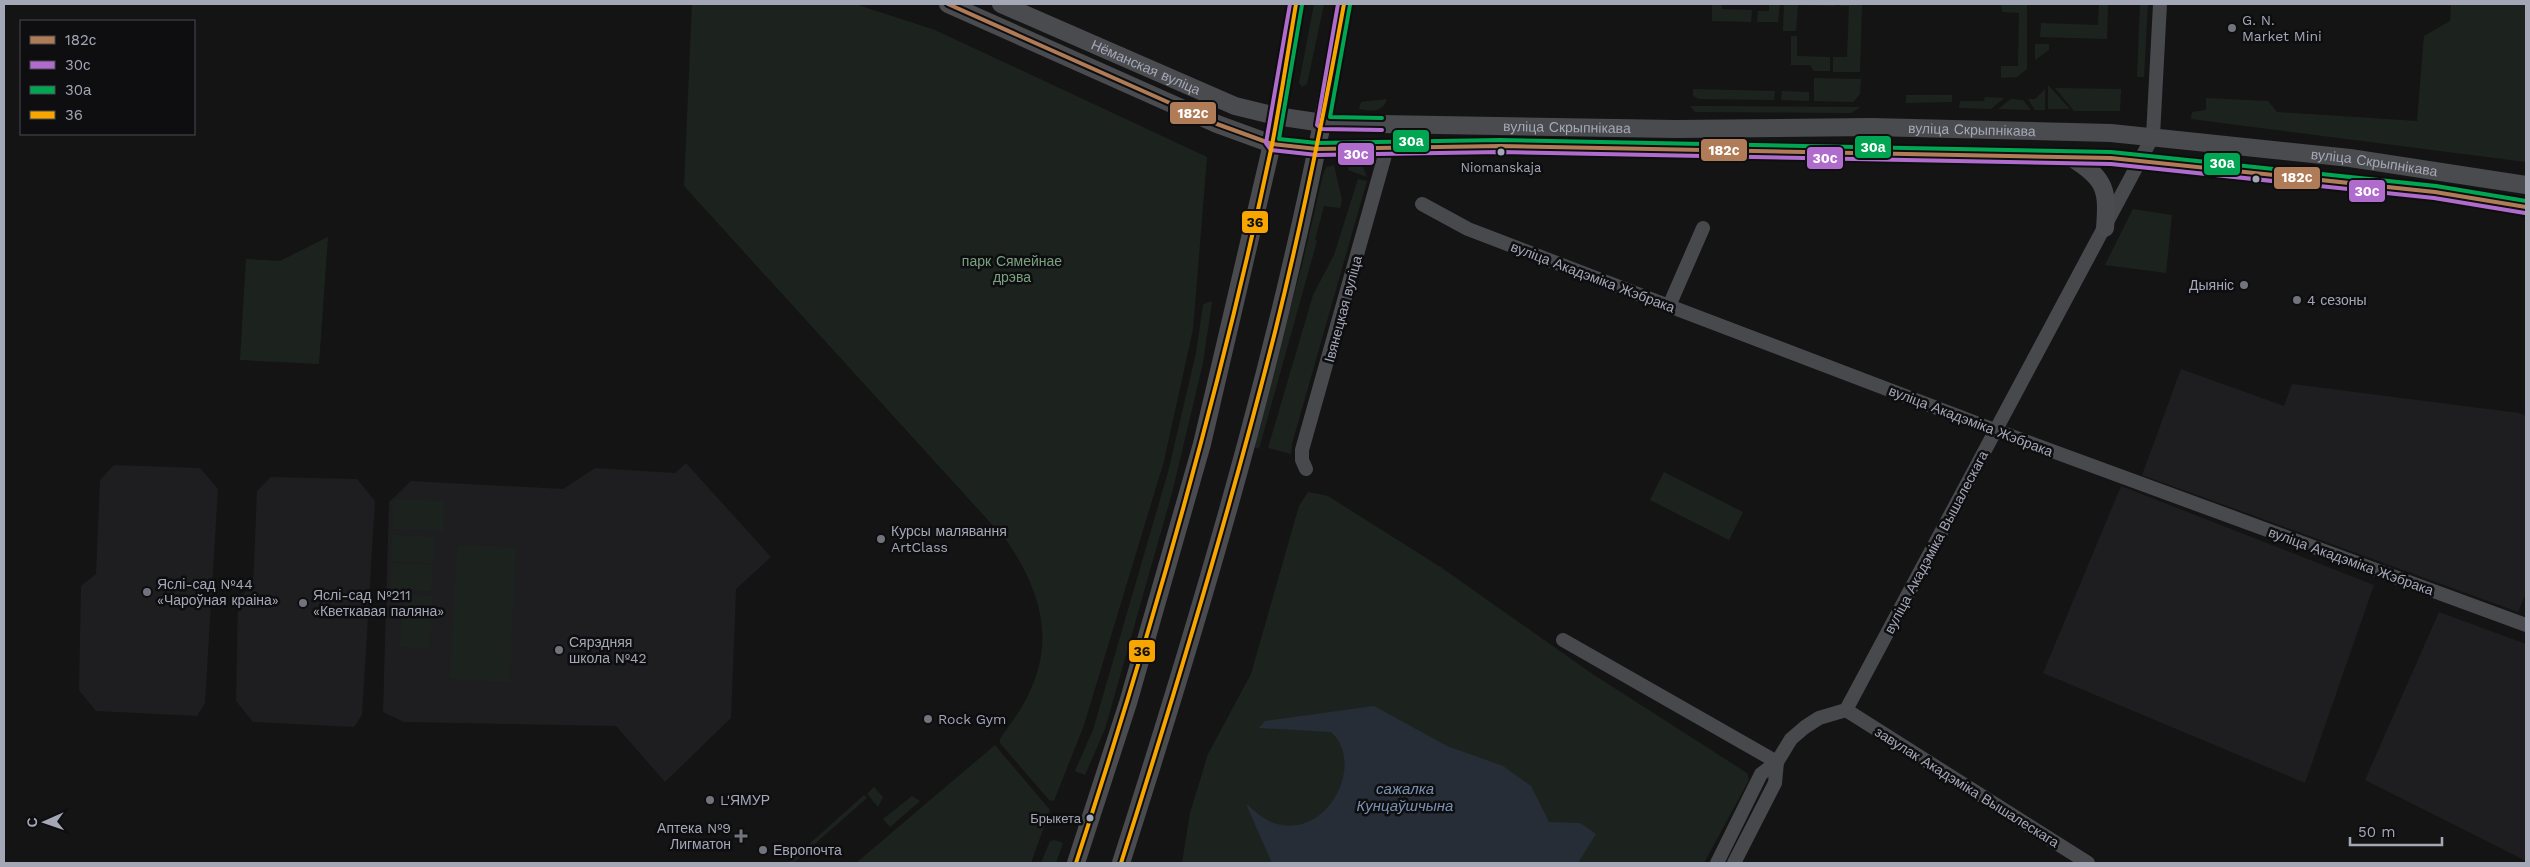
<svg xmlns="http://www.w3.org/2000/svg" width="2530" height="867" viewBox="0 0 2530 867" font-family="'Work Sans',sans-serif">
	<rect width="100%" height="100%" fill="#141414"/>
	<!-- built -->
	<g fill="#1e1e20">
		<path d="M 2181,369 L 2284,406 L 2292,384 L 2519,413 L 2526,416 L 2526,593 L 2518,612 L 2142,475 Z"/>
		<path d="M 686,463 L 771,557 L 736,589 L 731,718 L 665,782 L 616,726 L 404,722 L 383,712 L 389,502 L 411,481 L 563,489 L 595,468 L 675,473 Z"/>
		<path d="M 114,465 L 200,468 L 218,489 L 205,703 L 197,716 L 96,711 L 79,690 L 81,586 L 96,574 L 100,480 Z"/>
		<path d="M 271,477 L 357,479 L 375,501 L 362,715 L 354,727 L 253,722 L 236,701 L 238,598 L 253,586 L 257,491 Z"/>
		<path d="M 2121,486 L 2374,585 L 2305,783 L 2043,673 Z"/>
		<path d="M 2439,612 L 2526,644 L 2526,861 L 2365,780 Z"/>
	</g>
	<!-- green -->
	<g fill="#1c231e">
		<path d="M 692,4 L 855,4 L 935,30 L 1207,157 L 1193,329 L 1164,461 L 1084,725 L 1054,801 L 1049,800 L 1000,743 L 1000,739 C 1010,723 1022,710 1029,693 C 1056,638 1039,588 1007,541 L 684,186 Z"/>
		<path d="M 1314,4 L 1324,4 L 1307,84 L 1302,87 L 1299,83 Z"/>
		<path d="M 1712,4 L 1721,4 L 1722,9 L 1752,10 L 1751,22 L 1712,21 Z"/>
		<path d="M 1769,4 L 1780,4 L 1778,22 L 1757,22 L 1758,11 L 1769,11 Z"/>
		<path d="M 1784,4 L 1835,4 L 1835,6 L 1798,5 L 1796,31 L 1783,31 Z"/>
		<path d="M 1840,4 L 1862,4 L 1860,72 L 1833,72 L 1833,57 L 1847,57 L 1849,6 L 1840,6 Z"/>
		<path d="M 2001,4 L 2027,4 L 2027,69 L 2017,77 L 2001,78 L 2001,66 L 2018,66 L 2019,13 L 2002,12 Z"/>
		<path d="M 2099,4 L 2108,4 L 2107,39 L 2040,37 L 2041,23 L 2098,25 Z"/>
		<path d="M 2140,4 L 2148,4 L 2144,77 L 2137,77 Z"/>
		<path d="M 2451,4 L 2526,4 L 2526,162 L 2191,119 L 2192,112 L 2206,110 L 2206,98 L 2268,101 L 2277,112 L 2417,121 L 2424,36 L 2450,21 Z"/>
		<path d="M 1791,36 L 1797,36 L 1797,56 L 1830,57 L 1830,71 L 1814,71 L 1810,65 L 1791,65 Z"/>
		<path d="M 2035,44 L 2049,44 L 2049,50 L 2035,60 Z"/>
		<path d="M 1814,78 L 1861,79 L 1860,94 L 1853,102 L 1814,101 Z"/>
		<path d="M 2048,85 L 2070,109 L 2048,109 Z"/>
		<path d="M 2055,88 L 2121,89 L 2120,111 L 2074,111 Z"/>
		<path d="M 1693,89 L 1775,91 L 1774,100 L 1699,99 L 1693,96 Z"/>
		<path d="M 2045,89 L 2045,110 L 2035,110 L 2028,99 L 2035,99 Z"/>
		<path d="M 1782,91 L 1809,92 L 1809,101 L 1781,100 Z"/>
		<path d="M 1906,95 L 1952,95 L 1952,102 L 1906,103 Z"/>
		<path d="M 1985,97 L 2004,98 L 1991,109 L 1959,108 L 1960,101 L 1984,101 Z"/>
		<path d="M 1387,99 C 1383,113 1371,111 1359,109 L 1361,102 Z"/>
		<path d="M 2011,99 L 2023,100 L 2031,110 L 1998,109 Z"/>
		<path d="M 1690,106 L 1706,106 L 1861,107 L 1851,113 L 1695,112 Z"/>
		<path d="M 1349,161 L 1363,167 L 1367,177 L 1348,170 Z"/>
		<path d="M 1334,165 L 1342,200 L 1340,208 L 1324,206 L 1315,240 L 1317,241 L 1259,449 L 1252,446 L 1302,265 L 1323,175 L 1326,167 Z"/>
		<path d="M 1358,179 L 1367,181 L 1292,444 L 1291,454 L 1268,448 L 1313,295 L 1334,255 Z"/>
		<path d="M 2133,209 L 2172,215 L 2166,273 L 2105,265 Z"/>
		<path d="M 328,237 L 319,364 L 240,360 L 246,259 L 280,261 Z"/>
		<path d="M 1208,302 L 1212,302 L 1203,363 L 1172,493 L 1105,729 L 1085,775 L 1075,771 L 1093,730 L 1168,472 L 1196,353 L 1203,305 Z"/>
		<path d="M 1664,472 L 1743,512 L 1729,540 L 1650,500 Z"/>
		<path d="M 1308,492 L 1328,496 L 1442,568 L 1591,673 L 1747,773 L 1749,780 L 1704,863 L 1182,863 L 1190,813 L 1208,754 L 1251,674 L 1299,506 Z"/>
		<path d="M 394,499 L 445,501 L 443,531 L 393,529 Z"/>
		<path d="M 392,535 L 434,537 L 433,563 L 391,561 Z"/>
		<path d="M 457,545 L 516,548 L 509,682 L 450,679 Z"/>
		<path d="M 391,563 L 433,565 L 431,591 L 390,589 Z"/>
		<path d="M 403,594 L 432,596 L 429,649 L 400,647 Z"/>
		<path d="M 995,745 L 1050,810 L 1031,863 L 856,863 Z"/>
		<path d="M 874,787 L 883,797 L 878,807 L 867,794 Z"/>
		<path d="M 864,795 L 867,798 L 793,863 L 788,863 Z"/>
		<path d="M 912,796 L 920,801 L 890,827 L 883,819 Z"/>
		<path d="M 1054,840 L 1063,843 L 1056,863 L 1041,863 L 1050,841 Z"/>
	</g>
	<!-- water -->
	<path fill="#272d36" d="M 1374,706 L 1447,746 L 1503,766 L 1531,786 L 1549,822 L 1580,823 L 1596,834 L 1578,863 L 1272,863 L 1246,804 C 1254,810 1263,819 1271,822 C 1326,844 1367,764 1331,732 L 1259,728 L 1265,721 Z"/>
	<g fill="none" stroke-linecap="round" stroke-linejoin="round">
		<!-- minor -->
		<g stroke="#48494d" stroke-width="14">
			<path d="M 1422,204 L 1468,229 L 1669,306 L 1984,426 L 2526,625"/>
			<path d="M 1669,306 L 1703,228"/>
			<path d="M 1306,469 L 1302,460 L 1302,450 L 1387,148"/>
			<path d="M 1563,640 L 1777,762"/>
			<path d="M 1846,710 L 2088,863"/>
			<path d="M 1717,863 L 1761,774 L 1777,762 L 1791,739 L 1805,727 L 1819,718 L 1846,710 L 2153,136 L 2160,4"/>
			<path d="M 1734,863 L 1775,783 L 1777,762"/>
		</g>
		<!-- major -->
		<g stroke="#4a4b4f" stroke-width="18">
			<path d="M 948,4 L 1217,124 L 1272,144 L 1317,149 L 1500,146 L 2111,158 L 2435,192 L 2526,207"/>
			<path id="s1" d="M 1001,4 L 1235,106 L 1276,116 L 1323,123 L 1676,129 L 1872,127 L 2111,133 L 2350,158 L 2526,185"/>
			<path d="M 2072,158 C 2106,179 2108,190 2105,228"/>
			<path d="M 1076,863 L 1128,703 L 1202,444 L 1272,144 L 1296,4"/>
			<path d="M 1121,863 C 1211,582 1295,296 1344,4"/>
		</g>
		<!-- bus-1 casing -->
		<g stroke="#0e0e10" stroke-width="8">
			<path id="bus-1" d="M 948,4 L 1217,124 L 1272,144 L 1317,149 L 1500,146 L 2111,158 L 2435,192 L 2526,207"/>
		</g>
		<!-- bus-2 casing -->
		<g stroke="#0e0e10" stroke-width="8">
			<g id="bus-2">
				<path d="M 1290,4 L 1266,143 L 1271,150 L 1317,155 L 1500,152 L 2111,164 L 2434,198 L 2525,213"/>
				<path d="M 1338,4 L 1317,125 L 1322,129 L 1382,130"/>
			</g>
		</g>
		<!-- bus-3 casing -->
		<g stroke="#0e0e10" stroke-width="8">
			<g id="bus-3">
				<path d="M 1302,5 L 1279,139 L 1317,143 L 1500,140 L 2111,152 L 2436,186 L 2526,201"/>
				<path d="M 1350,5 L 1330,117 L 1382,118"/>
			</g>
		</g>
		<!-- bus-4 casing -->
		<g stroke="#0e0e10" stroke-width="8">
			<g id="bus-4">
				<path d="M 1076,863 C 1153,627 1221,388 1272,145 C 1281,98 1288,51 1296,4"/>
				<path d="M 1121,863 C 1177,687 1230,511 1275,332 C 1302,223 1324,114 1344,4"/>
			</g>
		</g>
		<!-- bus-1 -->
		<use href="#bus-1" stroke="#b07c57" stroke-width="4"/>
		<!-- bus-2 -->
		<use href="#bus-2" stroke="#b06ccc" stroke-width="4"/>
		<!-- bus-3 -->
		<use href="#bus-3" stroke="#00a651" stroke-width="4"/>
		<!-- bus-4 -->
		<use href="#bus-4" stroke="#f7a600" stroke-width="4"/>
	</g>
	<!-- markers -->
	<g fill="#72747d" stroke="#0e0e10" stroke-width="2">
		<circle cx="2232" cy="28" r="5"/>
		<circle cx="2244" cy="285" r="5"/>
		<circle cx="2297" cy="300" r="5"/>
		<circle cx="881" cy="539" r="5"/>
		<circle cx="147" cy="592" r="5"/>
		<circle cx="303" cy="603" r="5"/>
		<circle cx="559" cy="650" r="5"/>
		<circle cx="928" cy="719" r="5"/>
		<circle cx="710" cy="800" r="5"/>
		<path d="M738.5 828.5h5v5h5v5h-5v5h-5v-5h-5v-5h5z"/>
		<circle cx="763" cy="850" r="5"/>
	</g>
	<g fill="#a4a7b6" stroke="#0e0e10" stroke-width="2">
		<circle cx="1501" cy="152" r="4.5"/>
		<circle cx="2256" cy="179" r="4.5"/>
		<circle cx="1090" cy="818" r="4.5"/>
	</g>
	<g text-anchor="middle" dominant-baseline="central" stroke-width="5" stroke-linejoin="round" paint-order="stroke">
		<!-- bus labels -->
		<g font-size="13" fill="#a4a7b6" stroke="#0e0e10">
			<text x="1501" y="167">Niomanskaja</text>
			<text x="1081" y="818" text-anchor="end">Брыкета</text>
		</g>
		<!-- poi labels -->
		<g font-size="14" fill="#a4a7b6" stroke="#0e0e10" text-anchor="start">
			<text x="2242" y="20">G. N.<tspan x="2242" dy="16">Market Mini</tspan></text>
			<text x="2234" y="285" text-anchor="end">Дыяніс</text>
			<text x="2307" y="300">4 сезоны</text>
			<text x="891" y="531">Курсы малявання<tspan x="891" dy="16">ArtClass</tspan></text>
			<text x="157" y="584">Яслі-сад №44<tspan x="157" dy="16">«Чароўная краіна»</tspan></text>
			<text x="313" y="595">Яслі-сад №211<tspan x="313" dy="16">«Кветкавая паляна»</tspan></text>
			<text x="569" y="642">Сярэдняя<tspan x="569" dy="16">школа №42</tspan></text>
			<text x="938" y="719">Rock Gym</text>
			<text x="720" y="800">L'ЯМУР</text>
			<text x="731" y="828" text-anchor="end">Аптека №9<tspan x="731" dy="16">Лигматон</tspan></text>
			<text x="773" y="850">Европочта</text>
		</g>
		<!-- street labels -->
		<g font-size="14" fill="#a4a7b6" stroke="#0e0e10">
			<text stroke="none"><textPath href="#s1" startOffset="158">Нёманская вуліца</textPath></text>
			<text stroke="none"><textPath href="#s1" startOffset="589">вуліца Скрыпнікава</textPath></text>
			<text stroke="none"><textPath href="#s1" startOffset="994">вуліца Скрыпнікава</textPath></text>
			<text stroke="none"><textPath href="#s1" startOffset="1398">вуліца Скрыпнікава</textPath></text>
			<text transform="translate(1593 277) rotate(21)">вуліца Акадэміка Жэбрака</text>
			<text transform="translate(1343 309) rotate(-75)">Івянецкая вуліца</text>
			<text transform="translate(1971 421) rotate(21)">вуліца Акадэміка Жэбрака</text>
			<text transform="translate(1936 542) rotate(-62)">вуліца Акадэміка Вышалескага</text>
			<text transform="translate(2351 561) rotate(20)">вуліца Акадэміка Жэбрака</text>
			<text transform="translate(1967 787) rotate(32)">завулак Акадэміка Вышалескага</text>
		</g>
		<!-- park labels -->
		<g font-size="14" fill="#7aa281" stroke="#0e0e10">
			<text x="1012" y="261">парк Сямейнае<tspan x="1012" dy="16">дрэва</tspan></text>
		</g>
		<!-- water labels -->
		<g font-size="15" font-style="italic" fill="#7991b3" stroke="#0e0e10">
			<text x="1405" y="789">сажалка<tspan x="1405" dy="17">Кунцаўшчына</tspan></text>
		</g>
	</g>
	<g stroke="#0e0e10" stroke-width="2">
		<rect x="1169" y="101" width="48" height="24" rx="5" fill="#b07c57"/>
		<rect x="1392" y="129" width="38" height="24" rx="5" fill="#00a651"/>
		<rect x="1854" y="135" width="38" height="24" rx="5" fill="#00a651"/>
		<rect x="1700" y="138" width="48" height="24" rx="5" fill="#b07c57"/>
		<rect x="1337" y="142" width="38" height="24" rx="5" fill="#b06ccc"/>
		<rect x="1806" y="146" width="38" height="24" rx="5" fill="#b06ccc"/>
		<rect x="2203" y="152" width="38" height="24" rx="5" fill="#00a651"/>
		<rect x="2273" y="166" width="48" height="24" rx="5" fill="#b07c57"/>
		<rect x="2348" y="179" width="38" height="24" rx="5" fill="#b06ccc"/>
		<rect x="1241" y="210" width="28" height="24" rx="5" fill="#f7a600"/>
		<rect x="1128" y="639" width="28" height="24" rx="5" fill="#f7a600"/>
	</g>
	<g font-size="14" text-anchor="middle" font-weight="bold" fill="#fff">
		<text x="1193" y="118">182с</text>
		<text x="1411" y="146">30а</text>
		<text x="1873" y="152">30а</text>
		<text x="1724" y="155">182с</text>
		<text x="1356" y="159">30с</text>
		<text x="1825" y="163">30с</text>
		<text x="2222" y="168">30а</text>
		<text x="2297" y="182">182с</text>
		<text x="2367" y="196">30с</text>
	</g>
	<g font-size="14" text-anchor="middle" font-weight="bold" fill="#111">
		<text x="1255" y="227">36</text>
		<text x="1142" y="656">36</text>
	</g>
	<!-- border -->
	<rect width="2530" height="867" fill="none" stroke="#a4a7b6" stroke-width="10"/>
	<!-- legend -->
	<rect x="20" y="20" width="175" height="115" fill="#0e0e10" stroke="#4a4b52"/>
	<rect x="30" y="36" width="25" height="8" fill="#b07c57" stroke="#4a4b52"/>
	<text x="65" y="45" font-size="15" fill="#a4a7b6">182с</text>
	<rect x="30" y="61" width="25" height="8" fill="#b06ccc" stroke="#4a4b52"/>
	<text x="65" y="70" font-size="15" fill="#a4a7b6">30с</text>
	<rect x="30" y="86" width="25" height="8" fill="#00a651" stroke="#4a4b52"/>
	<text x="65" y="95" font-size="15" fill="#a4a7b6">30а</text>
	<rect x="30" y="111" width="25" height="8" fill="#f7a600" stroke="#4a4b52"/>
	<text x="65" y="120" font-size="15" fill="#a4a7b6">36</text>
	<!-- north arrow -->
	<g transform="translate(45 822) rotate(268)" stroke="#0e0e10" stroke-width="4" paint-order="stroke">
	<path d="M0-4L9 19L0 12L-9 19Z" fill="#a4a7b6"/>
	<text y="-8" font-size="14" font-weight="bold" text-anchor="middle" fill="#a4a7b6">С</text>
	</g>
	<!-- scale -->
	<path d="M2350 837v8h92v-8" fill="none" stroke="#a4a7b6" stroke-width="2.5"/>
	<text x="2358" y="837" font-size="15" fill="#a4a7b6" stroke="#0e0e10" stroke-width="4" paint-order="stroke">50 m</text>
</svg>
